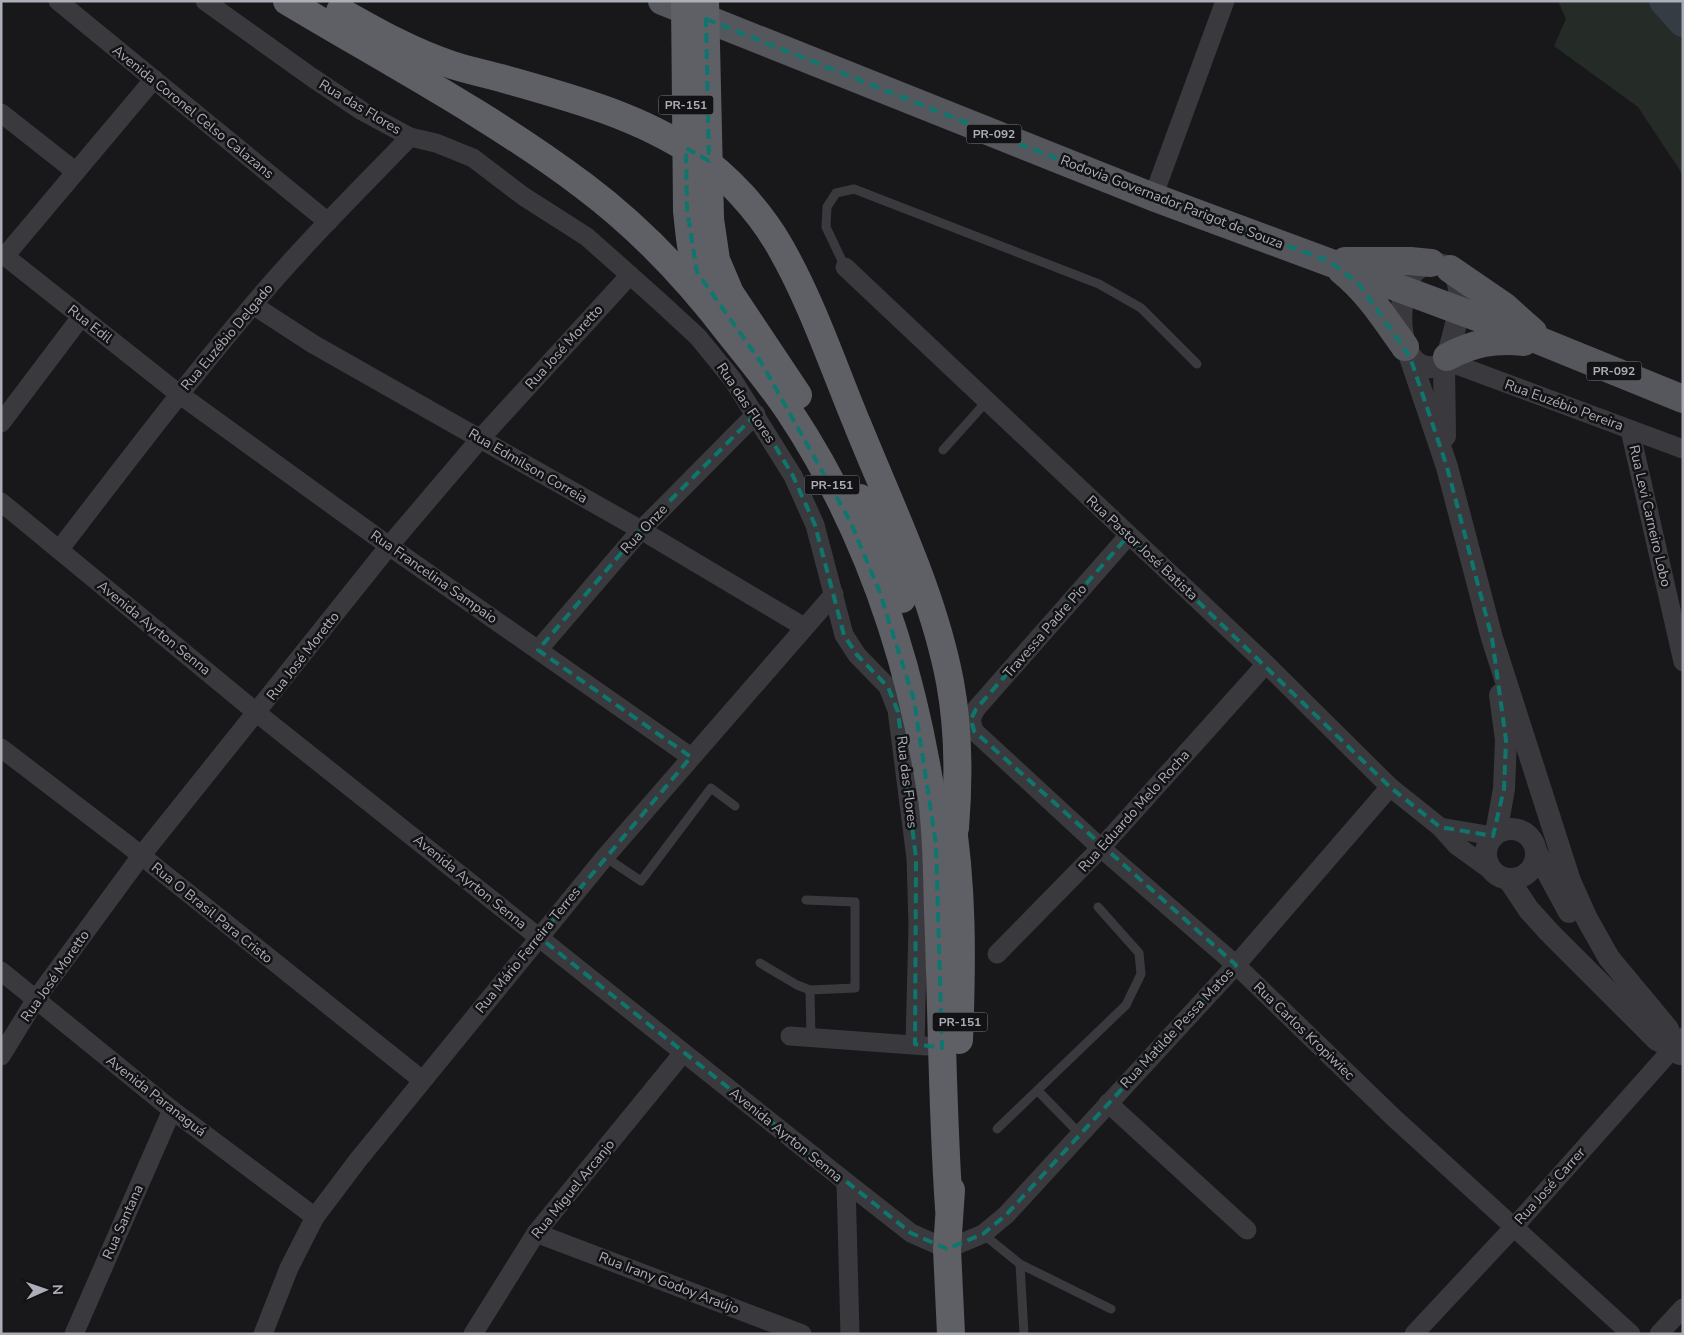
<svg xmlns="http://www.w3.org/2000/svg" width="1684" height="1335" viewBox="0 0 1684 1335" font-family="'Nunito Sans',sans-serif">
	<rect width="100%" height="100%" fill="#18181a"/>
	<!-- green -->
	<path fill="#252b26" d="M 1558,1 L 1683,1 L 1683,175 L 1638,107 L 1554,46 L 1566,19 Z"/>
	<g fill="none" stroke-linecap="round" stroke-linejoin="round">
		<!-- river -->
		<path stroke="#353c43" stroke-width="30" d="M 1664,1 L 1683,22"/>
		<!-- service -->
		<g stroke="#3a3a3e" stroke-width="9">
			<path d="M 845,267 L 826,227 L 827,207 L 836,193 L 854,189 L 1099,284 L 1141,308 L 1197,364"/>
			<path d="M 943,450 L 987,401"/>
			<path d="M 605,857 L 641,881 L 711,788 L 735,806"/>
			<path d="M 760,963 L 797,985 L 810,990 L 855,988 L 855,902 L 806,900"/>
			<path d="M 810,990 L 811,1037"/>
			<path d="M 1038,1091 L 1080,1134"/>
			<path d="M 997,1129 L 1126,1005 L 1141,974 L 1139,953 L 1098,907"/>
			<path d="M 983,1234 L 1020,1264 L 1111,1309"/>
			<path d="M 1020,1264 L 1024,1334"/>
		</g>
		<!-- minor -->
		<g stroke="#3a3a3e" stroke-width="19">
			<path d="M 58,1 L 328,222"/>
			<path d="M 205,1 L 310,76 L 362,111 L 410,137 L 436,143 L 473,158 L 523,196 L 587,237 L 659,301 L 698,337 L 733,380 L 793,476 L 815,525 L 844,635 L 857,655 L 888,687 L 897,710 L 916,858 L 918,926 L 915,1044"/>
			<path d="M 1,113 L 76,172"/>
			<path d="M 1153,197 L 1225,1"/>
			<path d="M 1,253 L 179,394 L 389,546 L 691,757"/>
			<path d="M 5,256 L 154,79"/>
			<path d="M 845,267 L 1266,664 L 1390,787 L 1440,827 L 1456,845 L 1496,874"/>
			<path d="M 253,305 L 313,344 L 641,530 L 804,627"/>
			<path d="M 1446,361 L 1683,449"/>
			<path d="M 1,423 L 81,317"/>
			<path d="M 1630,430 L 1683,662"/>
			<path d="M 1,502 L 257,713 L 846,1182 L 911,1233 L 947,1249 L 983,1234 L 1006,1215 L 1236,965 L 1390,787"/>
			<path d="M 1129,535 L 976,709 L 971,719 L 974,731 L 1101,848 L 1236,965 L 1393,1117 L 1631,1334"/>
			<path d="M 59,550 C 122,468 185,385 252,306 C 301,247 356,193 410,137"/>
			<path d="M 538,650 L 641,530 L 756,414"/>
			<path d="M 1,748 L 128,845 L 422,1080"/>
			<path d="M 1440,827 L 1493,836"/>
			<path d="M 997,954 L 1101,848 L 1266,664"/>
			<path d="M 1,971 L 172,1110 L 315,1217"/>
			<path d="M 790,1036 L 926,1046"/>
			<path d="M 1,1056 L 36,999 L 141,856 L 389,546 L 480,439 L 630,275"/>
			<path d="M 1108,1103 L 1247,1230"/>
			<path d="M 846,1182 L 850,1334"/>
			<path d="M 536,1233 L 802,1334"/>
			<path d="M 74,1334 L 172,1110"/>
			<path d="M 263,1334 L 289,1268 L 315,1217 L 358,1160 L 605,857 L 834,594"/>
			<path d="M 473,1334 L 536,1233 L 683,1053"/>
			<path d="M 1414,1334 L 1514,1227 L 1683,1037"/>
			<path d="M 1659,1334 L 1683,1308"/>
		</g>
		<!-- tertiary -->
		<g stroke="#3a3a3e" stroke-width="22">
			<path d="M 1431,263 C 1437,264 1445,264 1450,269 C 1470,288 1453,335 1447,357 L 1444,364 C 1395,385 1393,296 1414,272 C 1418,267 1425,265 1431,263 Z"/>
			<path d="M 1410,357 L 1447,467 L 1492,638 L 1570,881 L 1587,919 L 1609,958 L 1668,1029 L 1674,1048"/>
			<path d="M 1444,364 L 1445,436"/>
			<circle cx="1511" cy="854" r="25"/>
			<path d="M 1496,833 L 1504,789 L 1506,740 L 1500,695"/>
			<path d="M 1537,853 L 1569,912"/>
			<path d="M 1509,880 L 1529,910 L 1549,932 L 1657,1040 L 1674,1048 L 1680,1054"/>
		</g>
		<!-- primary -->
		<g stroke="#56575d" stroke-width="28">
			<path d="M 662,1 L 1153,197 L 1528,336 L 1683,399"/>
			<path d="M 1345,261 L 1410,261 L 1431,263"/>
			<path d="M 1450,269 L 1504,306 L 1533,332"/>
			<path d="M 1342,271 C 1369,293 1385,319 1405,347"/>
			<path d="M 1447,357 C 1473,343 1494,339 1524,342"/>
		</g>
		<!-- trunk -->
		<g stroke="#5e6066" stroke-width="28">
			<path d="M 287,1 C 387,61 491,116 584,186 C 640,228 688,279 730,334 C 750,359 771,384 789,411 C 866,527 911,662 932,799 C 937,836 937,874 938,911 C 942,1010 942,1109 949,1208"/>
			<path d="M 340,11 C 375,31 412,52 452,65 C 468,70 485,74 501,78 C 568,97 637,115 695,154 C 727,175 760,212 779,245 C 812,302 833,366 858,426 C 892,510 933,593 950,682 C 959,731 959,779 955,828"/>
			<path d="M 687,210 C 690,240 691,268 710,293"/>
			<path d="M 710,219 L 716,260 L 730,293 L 798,395"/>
			<path d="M 860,498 L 886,553 L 902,599"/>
			<path d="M 950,809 C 963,885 962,963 959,1040"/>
			<path d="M 951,1190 L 947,1249 L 951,1334"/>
		</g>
		<!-- trunk-bridge -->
		<g stroke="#5e6066" stroke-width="28">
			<path d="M 685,1 L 687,210"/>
			<path d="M 705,1 L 710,219"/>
		</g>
	</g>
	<!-- marked area -->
	<path fill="none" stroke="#0f766e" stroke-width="4" stroke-dasharray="10 6" stroke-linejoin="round" d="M 706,19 L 1153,197 L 1329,261 L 1359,284 L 1410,357 L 1447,467 L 1492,638 L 1506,740 L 1504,789 L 1493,836 L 1440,827 L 1390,787 L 1129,535 L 976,709 L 971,719 L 974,731 L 1236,965 L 1006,1215 L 983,1234 L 947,1249 L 911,1233 L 539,937 L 691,757 L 538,650 L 641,530 L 756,414 L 793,476 L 815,525 L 844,635 L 857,655 L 888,687 L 898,712 L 916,858 L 915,1044 L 942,1048 L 936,844 L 914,700 L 879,590 L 850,521 L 762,364 L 697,272 L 687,210 L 686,148 L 709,161 Z"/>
	<g text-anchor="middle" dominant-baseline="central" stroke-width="5" stroke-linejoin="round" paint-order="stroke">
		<!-- shield labels -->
		<g fill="#131315" stroke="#7e8087" stroke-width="1">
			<rect x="658.5" y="95.5" width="55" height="19" rx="4"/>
			<rect x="966.5" y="124.5" width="55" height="19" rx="4"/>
			<rect x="1586.5" y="361.5" width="55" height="19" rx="4"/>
			<rect x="804.5" y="475.5" width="55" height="19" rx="4"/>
			<rect x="932.5" y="1012.5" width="55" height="19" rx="4"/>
		</g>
		<g font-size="12" font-weight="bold" fill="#acafb8">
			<text x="686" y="105">PR-151</text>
			<text x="994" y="134">PR-092</text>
			<text x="1614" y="371">PR-092</text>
			<text x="832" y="485">PR-151</text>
			<text x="960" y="1022">PR-151</text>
		</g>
		<!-- street labels -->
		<g font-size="14" fill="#acafb8" stroke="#131315">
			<text transform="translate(360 107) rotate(31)">Rua das Flores</text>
			<text transform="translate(193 112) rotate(39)">Avenida Coronel Celso Calazans</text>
			<text transform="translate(1172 202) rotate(21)">Rodovia Governador Parigot de Souza</text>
			<text transform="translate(90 324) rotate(38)">Rua Edil</text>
			<text transform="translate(227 337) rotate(-50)">Rua Euzébio Delgado</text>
			<text transform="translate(564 347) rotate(-48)">Rua José Moretto</text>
			<text transform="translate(746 403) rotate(56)">Rua das Flores</text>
			<text transform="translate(1564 405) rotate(20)">Rua Euzébio Pereira</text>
			<text transform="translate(528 466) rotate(30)">Rua Edmilson Correia</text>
			<text transform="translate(1650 516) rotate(77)">Rua Levi Carneiro Lobo</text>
			<text transform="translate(644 529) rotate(-47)">Rua Onze</text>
			<text transform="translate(1142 548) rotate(43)">Rua Pastor José Batista</text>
			<text transform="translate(434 577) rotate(35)">Rua Francelina Sampaio</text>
			<text transform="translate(154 628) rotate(39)">Avenida Ayrton Senna</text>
			<text transform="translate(1045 631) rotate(-49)">Travessa Padre Pio</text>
			<text transform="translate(303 656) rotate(-52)">Rua José Moretto</text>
			<text transform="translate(907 782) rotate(83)">Rua das Flores</text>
			<text transform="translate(1134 811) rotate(-48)">Rua Eduardo Melo Rocha</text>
			<text transform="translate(470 882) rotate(39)">Avenida Ayrton Senna</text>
			<text transform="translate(212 913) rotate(39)">Rua O Brasil Para Cristo</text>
			<text transform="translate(528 950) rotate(-51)">Rua Mário Ferreira Terres</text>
			<text transform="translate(55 976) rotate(-55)">Rua José Moretto</text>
			<text transform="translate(1177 1028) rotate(-47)">Rua Matilde Pessa Matos</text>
			<text transform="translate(1304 1031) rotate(44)">Rua Carlos Kropiwiec</text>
			<text transform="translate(156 1096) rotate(38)">Avenida Paranaguá</text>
			<text transform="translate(786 1135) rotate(39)">Avenida Ayrton Senna</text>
			<text transform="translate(1550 1186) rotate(-48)">Rua José Carrer</text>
			<text transform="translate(573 1189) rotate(-51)">Rua Miguel Arcanjo</text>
			<text transform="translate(123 1222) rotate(-66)">Rua Santana</text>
			<text transform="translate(669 1283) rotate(21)">Rua Irany Godoy Araújo</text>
		</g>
	</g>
	<!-- border -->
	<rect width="1684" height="1335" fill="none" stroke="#acafb8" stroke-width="5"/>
	<!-- north arrow -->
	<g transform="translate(45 1290) rotate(88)" stroke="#131315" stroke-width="4" paint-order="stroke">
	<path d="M0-4L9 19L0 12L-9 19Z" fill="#acafb8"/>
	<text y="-8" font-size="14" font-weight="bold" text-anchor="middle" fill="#acafb8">N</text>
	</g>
</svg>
